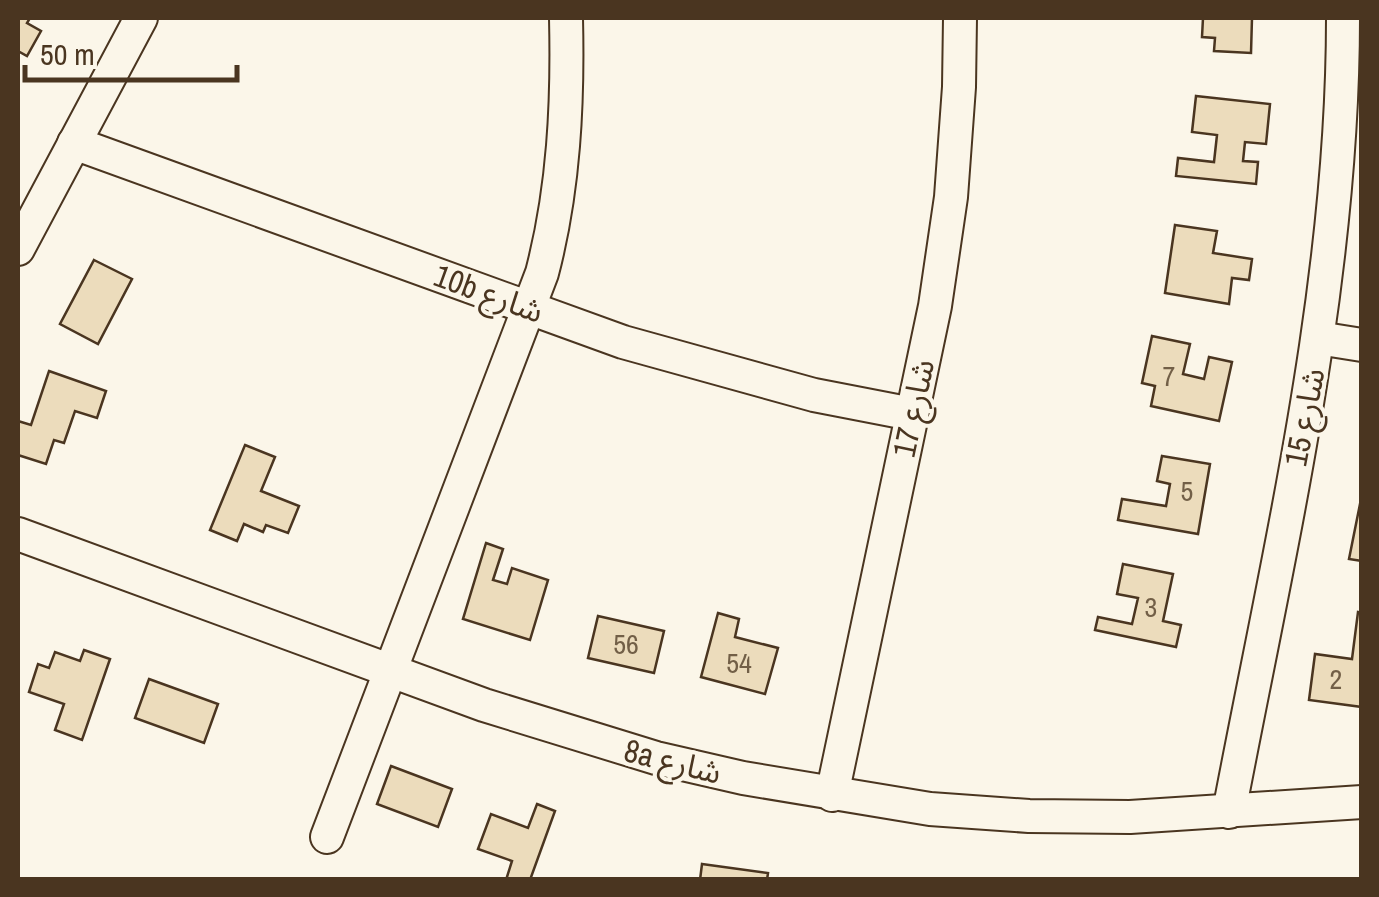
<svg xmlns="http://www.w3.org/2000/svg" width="1379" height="897" viewBox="0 0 1379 897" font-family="'Archivo Narrow','Noto Sans Arabic',sans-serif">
	<rect width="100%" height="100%" fill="#fbf6e9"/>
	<!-- building -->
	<g fill="#ecdcbc" stroke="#4a3520" stroke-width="2.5">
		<path d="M 18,18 L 30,18 L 27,23 L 41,31 L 27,56 L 18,51 Z"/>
		<path d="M 1203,18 L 1252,18 L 1251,53 L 1214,51 L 1215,38 L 1202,37 Z"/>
		<path d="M 1196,96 L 1270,104 L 1266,144 L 1245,142 L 1243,161 L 1258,162 L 1256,184 L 1176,176 L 1178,158 L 1214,162 L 1217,135 L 1192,132 Z"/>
		<path d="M 1175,225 L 1217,231 L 1213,253 L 1252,259 L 1249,280 L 1232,278 L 1229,304 L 1165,293 Z"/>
		<path d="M 94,260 L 132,279 L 98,344 L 60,324 Z"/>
		<path d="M 1152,336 L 1190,344 L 1183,374 L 1204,379 L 1209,357 L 1232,362 L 1219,421 L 1151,406 L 1155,386 L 1142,383 Z"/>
		<path d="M 49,371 L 106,391 L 97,418 L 75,411 L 64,443 L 54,440 L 46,464 L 18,455 L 18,421 L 31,425 Z"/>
		<path d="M 245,445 L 275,457 L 261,491 L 299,506 L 288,533 L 266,525 L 263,532 L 244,524 L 237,541 L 210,530 Z"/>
		<path d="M 1162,456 L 1210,464 L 1198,534 L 1118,520 L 1122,499 L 1166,506 L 1170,484 L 1157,481 Z"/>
		<path d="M 1362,494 L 1362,561 L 1349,559 Z"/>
		<path d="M 486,543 L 503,549 L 493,580 L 507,584 L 512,568 L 548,580 L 530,640 L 463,619 Z"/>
		<path d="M 1123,564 L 1173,574 L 1163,621 L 1181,625 L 1176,647 L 1095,630 L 1098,617 L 1132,624 L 1138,598 L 1117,594 Z"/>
		<path d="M 1358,612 L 1362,613 L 1362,707 L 1309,700 L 1315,654 L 1352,659 Z"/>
		<path d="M 718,613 L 739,619 L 735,637 L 778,648 L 765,694 L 701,677 Z"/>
		<path d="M 598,616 L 664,631 L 654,673 L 588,658 Z"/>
		<path d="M 84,650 L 110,659 L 82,740 L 55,730 L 64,704 L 29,692 L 38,664 L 49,668 L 55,652 L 80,661 Z"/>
		<path d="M 149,679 L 218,704 L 204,743 L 135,718 Z"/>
		<path d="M 391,766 L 452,789 L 438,827 L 377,804 Z"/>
		<path d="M 537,804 L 555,811 L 530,880 L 506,880 L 512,861 L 478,849 L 491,814 L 528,828 Z"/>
		<path d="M 702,864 L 768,873 L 767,880 L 700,880 Z"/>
	</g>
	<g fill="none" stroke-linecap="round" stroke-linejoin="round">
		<!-- minor casing -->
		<g stroke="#4a3520" stroke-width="36">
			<g id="minor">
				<path d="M 74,143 L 623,342 L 814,395 L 912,414"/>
				<path d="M 18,249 L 141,18"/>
				<path d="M 1318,338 L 1362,345"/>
				<path d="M 18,534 L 484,705 L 656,758 L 743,778 L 930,809 L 1029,816 L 1130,817 L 1362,802"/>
				<path d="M 832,795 L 935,306 L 951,197 L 959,87 L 960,18"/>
				<path d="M 1229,812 C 1279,549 1343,286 1343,18"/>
				<path d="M 327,837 L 542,273 C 564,189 568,103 566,18"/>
			</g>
		</g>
		<!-- minor -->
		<use href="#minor" stroke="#fbf6e9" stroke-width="32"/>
	</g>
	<g text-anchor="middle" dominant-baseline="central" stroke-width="8" stroke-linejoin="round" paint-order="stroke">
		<!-- number labels -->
		<g font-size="28" fill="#725f47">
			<text x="1169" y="376">7</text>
			<text x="1187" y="491">5</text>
			<text x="1151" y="607">3</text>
			<text x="626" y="644">56</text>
			<text x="739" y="663">54</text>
			<text x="1336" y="679">2</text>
		</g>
		<!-- street labels -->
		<g font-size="32" fill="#4a3520" stroke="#fbf6e9">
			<text transform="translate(489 293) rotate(20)">10b شارع</text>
			<text transform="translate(913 408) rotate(-78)">شارع 17</text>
			<text transform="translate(1304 417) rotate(-79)">شارع 15</text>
			<text transform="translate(673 761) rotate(14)">8a شارع</text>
		</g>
	</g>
	<!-- border -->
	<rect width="1379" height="897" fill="none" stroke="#4a3520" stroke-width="40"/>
	<!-- scale -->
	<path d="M25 65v15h212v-15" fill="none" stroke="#4a3520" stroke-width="5"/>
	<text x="40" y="65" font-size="30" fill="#4a3520" stroke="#fbf6e9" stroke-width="8" paint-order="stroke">50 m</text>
</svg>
